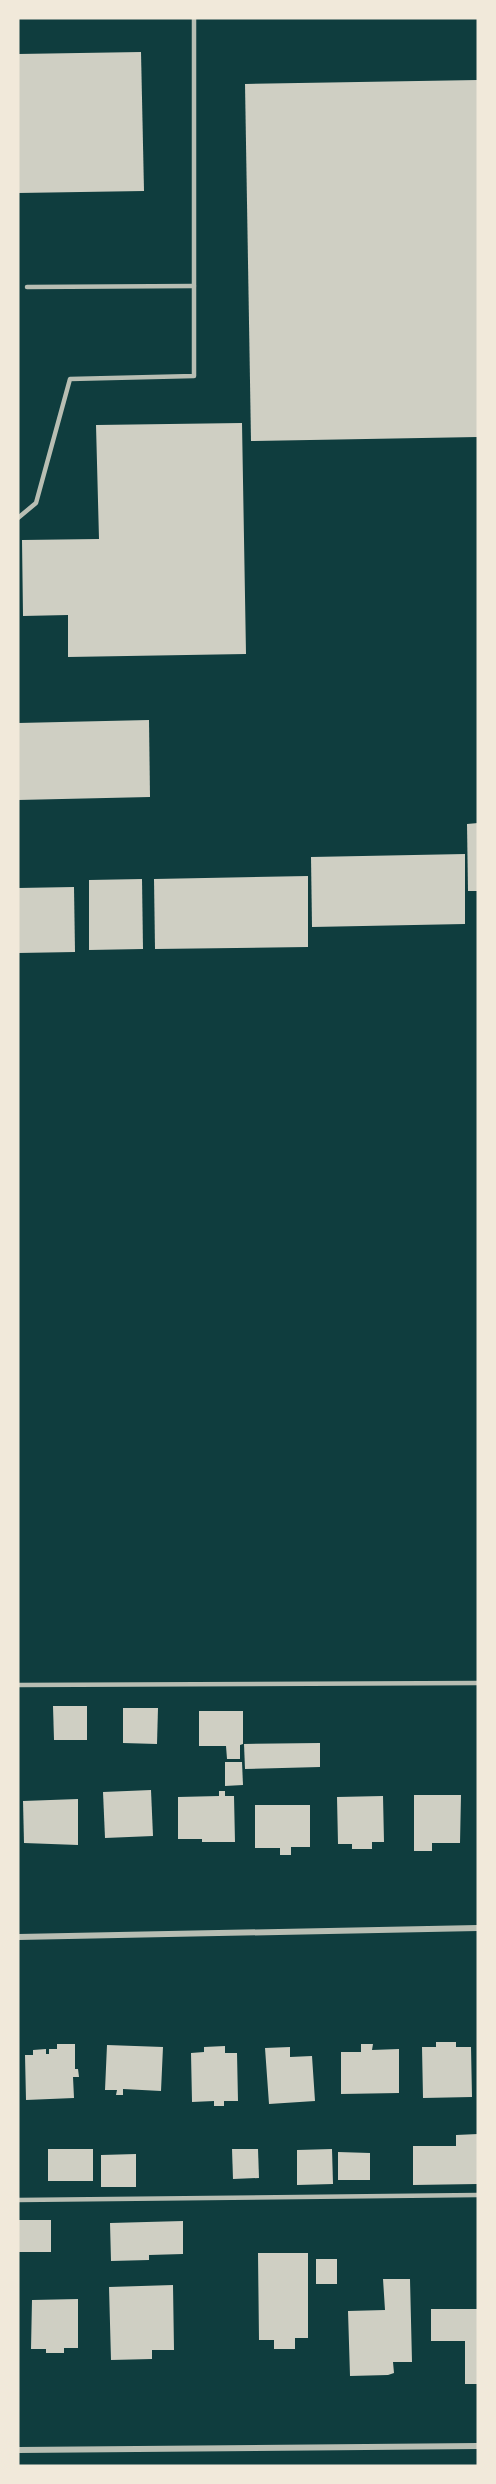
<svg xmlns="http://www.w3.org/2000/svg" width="496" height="2484" viewBox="0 0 496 2484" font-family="Merriweather,serif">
	<rect width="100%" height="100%" fill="#0f3d3e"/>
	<!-- building -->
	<g fill="#cfcfc3">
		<path d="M 141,52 L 144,191 L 18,193 L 18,54 Z"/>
		<path d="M 478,80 L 478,437 L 251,441 L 245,84 Z"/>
		<path d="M 242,423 L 246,654 L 68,657 L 68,615 L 23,616 L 22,540 L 99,539 L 96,425 Z"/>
		<path d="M 149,720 L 150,797 L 18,800 L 18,723 Z"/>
		<path d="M 478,823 L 478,891 L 468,891 L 467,824 Z"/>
		<path d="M 465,854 L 465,924 L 312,927 L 311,857 Z"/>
		<path d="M 308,876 L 308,947 L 155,949 L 154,879 Z"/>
		<path d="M 142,879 L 143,949 L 89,950 L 89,880 Z"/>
		<path d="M 74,887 L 75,952 L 18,953 L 18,888 Z"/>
		<path d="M 53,1706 L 87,1706 L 87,1740 L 54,1740 Z"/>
		<path d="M 123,1708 L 158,1708 L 157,1744 L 123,1743 Z"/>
		<path d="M 199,1711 L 243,1711 L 243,1744 L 240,1745 L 240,1759 L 227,1759 L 226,1746 L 199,1746 Z"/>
		<path d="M 320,1743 L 320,1767 L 245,1769 L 244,1744 Z"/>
		<path d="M 225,1762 L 242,1762 L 243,1785 L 225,1786 Z"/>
		<path d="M 151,1790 L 153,1836 L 105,1838 L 103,1792 Z"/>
		<path d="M 219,1791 L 225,1791 L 225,1796 L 234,1796 L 235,1842 L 202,1842 L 202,1839 L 178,1839 L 178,1797 L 219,1796 Z"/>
		<path d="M 414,1795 L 461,1795 L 460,1843 L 432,1843 L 432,1851 L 414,1851 Z"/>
		<path d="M 383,1796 L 384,1842 L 372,1842 L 372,1849 L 352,1849 L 352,1844 L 338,1844 L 337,1797 Z"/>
		<path d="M 78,1799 L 78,1845 L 24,1843 L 23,1801 Z"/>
		<path d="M 255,1805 L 310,1805 L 310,1847 L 291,1847 L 291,1855 L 280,1855 L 280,1848 L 255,1848 Z"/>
		<path d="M 436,2042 L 456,2042 L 456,2047 L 471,2047 L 472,2097 L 423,2098 L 422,2047 L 436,2047 Z"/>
		<path d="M 57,2044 L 75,2044 L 75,2069 L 78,2069 L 79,2077 L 73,2077 L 74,2098 L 26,2100 L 25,2055 L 33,2055 L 33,2050 L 46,2049 L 46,2054 L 49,2054 L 49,2049 L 57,2049 Z"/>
		<path d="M 361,2044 L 373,2044 L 372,2050 L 399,2049 L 399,2093 L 341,2094 L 341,2052 L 361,2052 Z"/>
		<path d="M 107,2045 L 163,2047 L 161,2091 L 123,2089 L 123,2095 L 116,2095 L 117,2090 L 105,2090 Z"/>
		<path d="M 225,2046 L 225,2053 L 237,2053 L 238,2101 L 224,2101 L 224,2106 L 214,2106 L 214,2101 L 192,2102 L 191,2053 L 204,2052 L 204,2047 Z"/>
		<path d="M 290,2047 L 290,2057 L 312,2056 L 315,2101 L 269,2104 L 265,2048 Z"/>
		<path d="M 478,2134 L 478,2184 L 413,2185 L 413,2146 L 456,2146 L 456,2135 Z"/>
		<rect x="48" y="2149" width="45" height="32"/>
		<path d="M 232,2149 L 258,2149 L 259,2178 L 233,2179 Z"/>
		<path d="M 332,2149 L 333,2184 L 297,2185 L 297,2150 Z"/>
		<path d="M 338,2152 L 370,2153 L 370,2180 L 338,2180 Z"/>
		<path d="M 136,2154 L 136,2187 L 101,2187 L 101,2155 Z"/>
		<rect x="18" y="2220" width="33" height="32"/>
		<path d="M 183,2221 L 183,2254 L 149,2255 L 149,2260 L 111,2261 L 110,2223 Z"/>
		<path d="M 258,2253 L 308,2253 L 308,2338 L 295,2338 L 295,2349 L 274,2349 L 274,2340 L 259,2340 Z"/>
		<rect x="316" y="2259" width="21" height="25"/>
		<path d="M 383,2279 L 410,2279 L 412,2362 L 393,2362 L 394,2373 L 388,2375 L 350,2376 L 348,2311 L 385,2310 Z"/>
		<path d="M 173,2285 L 174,2350 L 152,2350 L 152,2359 L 111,2360 L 109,2287 Z"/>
		<path d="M 78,2299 L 78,2348 L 64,2348 L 64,2353 L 46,2353 L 46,2349 L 31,2349 L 32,2300 Z"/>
		<path d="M 431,2309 L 478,2309 L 478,2384 L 465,2384 L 465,2341 L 431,2341 Z"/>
	</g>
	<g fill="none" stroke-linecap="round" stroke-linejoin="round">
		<!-- service -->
		<g stroke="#b8beb3" stroke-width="4.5">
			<path d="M 27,287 L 194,286"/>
			<path d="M 18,518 L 36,503 L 70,379 L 194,376 L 194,18"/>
			<path d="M 18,1685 L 478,1683"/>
			<path d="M 18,2200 L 478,2195"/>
		</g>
		<!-- minor -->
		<g stroke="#b8beb3" stroke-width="6">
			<path d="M 18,1937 L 478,1928"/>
			<path d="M 18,2450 L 478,2446"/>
		</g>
	</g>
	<!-- border -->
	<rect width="496" height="2484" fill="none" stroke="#f1e9da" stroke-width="39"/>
</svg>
